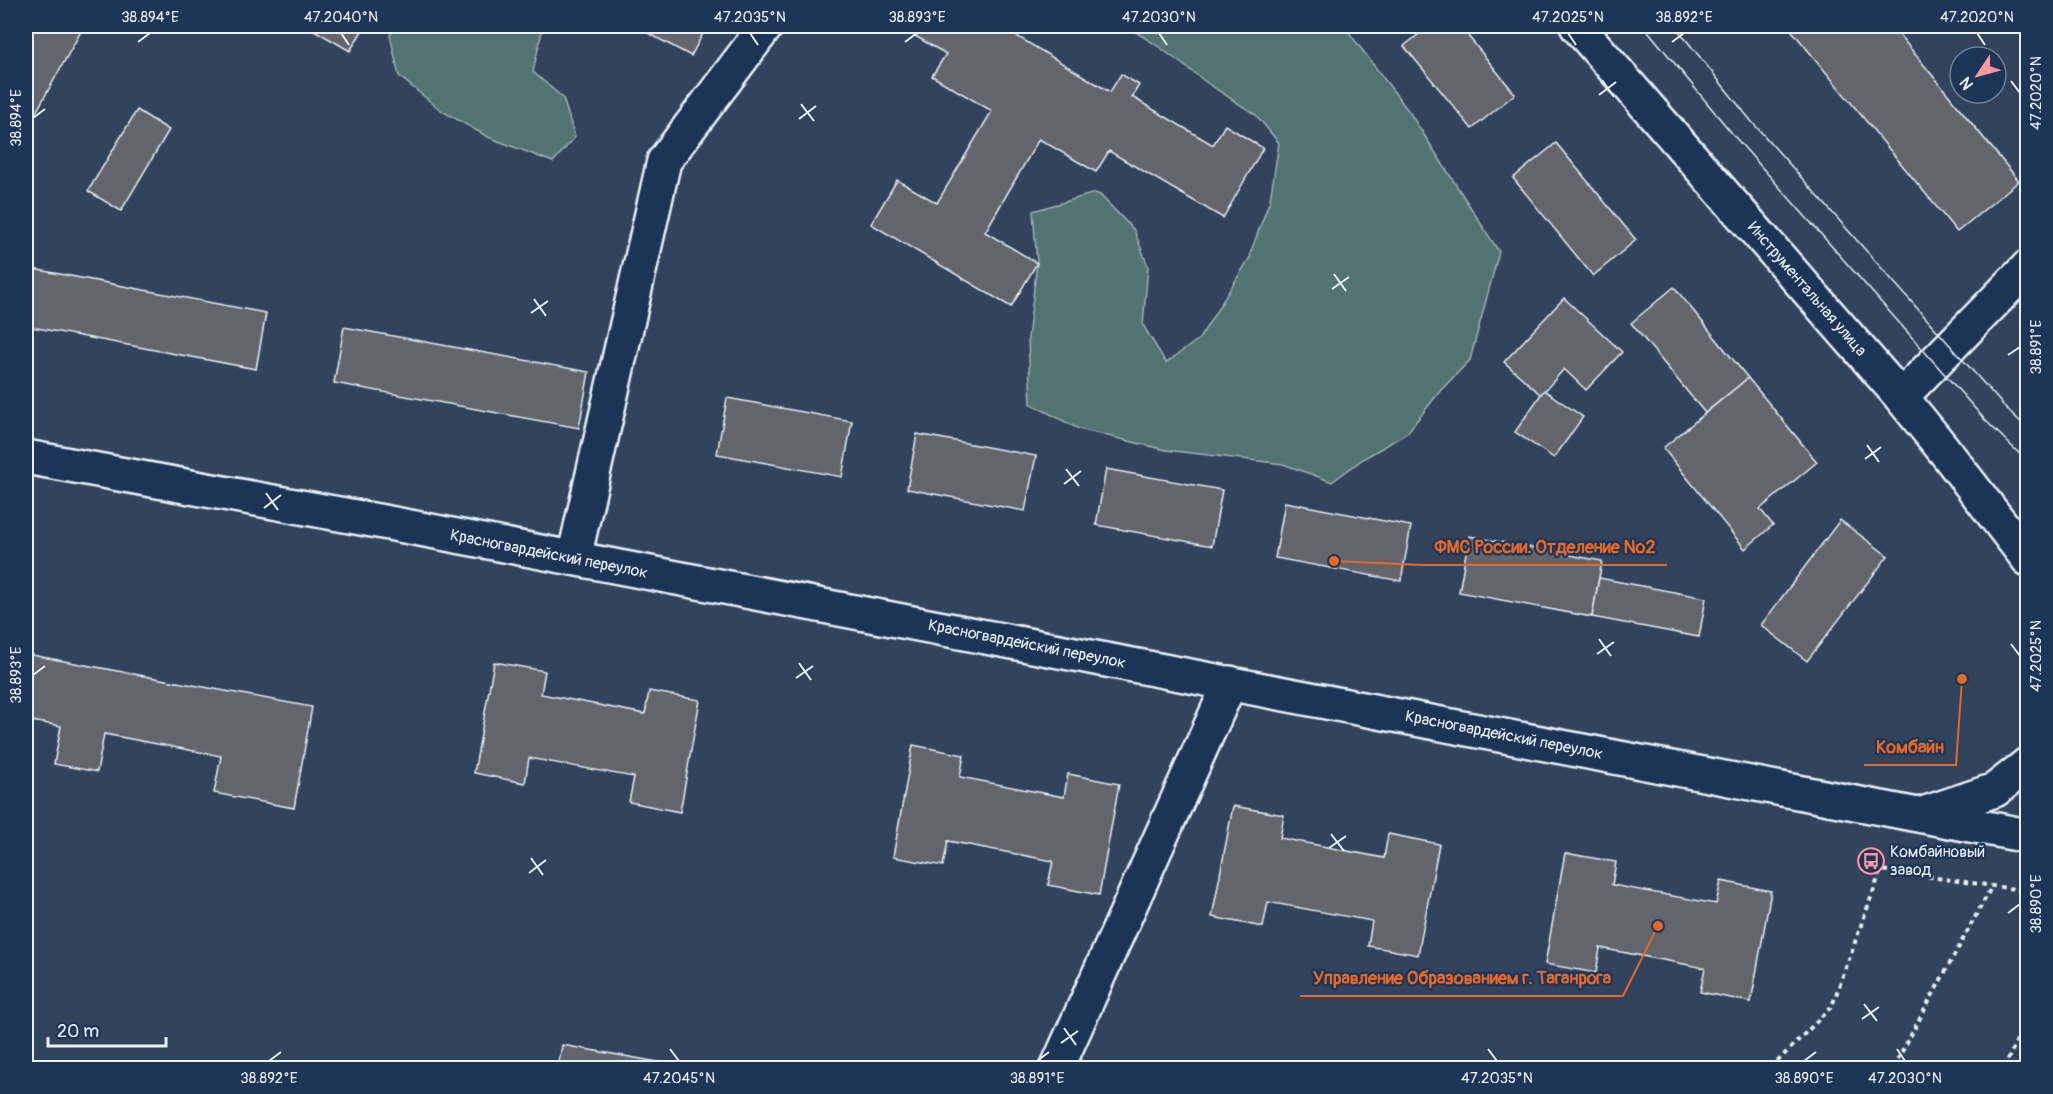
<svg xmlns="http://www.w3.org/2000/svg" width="2053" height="1094" viewBox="0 0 2053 1094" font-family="Pangolin,sans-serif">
	<rect width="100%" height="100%" fill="#32435d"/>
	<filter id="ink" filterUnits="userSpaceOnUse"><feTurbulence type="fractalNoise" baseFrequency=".0167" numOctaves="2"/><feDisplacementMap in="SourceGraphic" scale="12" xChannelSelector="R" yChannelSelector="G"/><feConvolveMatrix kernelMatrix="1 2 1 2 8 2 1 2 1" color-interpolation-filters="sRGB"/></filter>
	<g filter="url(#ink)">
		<!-- green -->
		<g fill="#537272" stroke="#9eb2b5" stroke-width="1.5">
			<path d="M 396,26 L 543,26 L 533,72 L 563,98 L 575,137 L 553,162 L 488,137 L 442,111 L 399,76 L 390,35 Z"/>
			<path d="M 1126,26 L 1344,26 L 1410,113 L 1499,252 L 1470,360 L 1441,390 L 1407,433 L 1363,459 L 1332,482 L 1283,464 L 1166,450 L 1079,429 L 1031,404 L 1028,338 L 1037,263 L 1033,211 L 1095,193 L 1100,195 L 1134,230 L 1148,266 L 1143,325 L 1166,363 L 1199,339 L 1251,256 L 1250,254 L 1270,200 L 1279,143 L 1256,115 L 1210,85 L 1158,46 Z"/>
		</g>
		<!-- building -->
		<g fill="#62656c" stroke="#e8f1f8" stroke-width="1.5">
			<path d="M 26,26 L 84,26 L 26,130 Z"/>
			<path d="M 307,26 L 365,26 L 350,51 Z"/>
			<path d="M 644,26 L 707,26 L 691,56 L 642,30 Z"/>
			<path d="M 898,26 L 1000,26 L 1110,92 L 1121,74 L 1139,85 L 1132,97 L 1213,145 L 1225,125 L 1263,148 L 1223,218 L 1109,151 L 1096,172 L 1039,139 L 985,232 L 1037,263 L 1011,307 L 871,224 L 897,180 L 937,203 L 992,111 L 932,76 L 946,54 Z"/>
			<path d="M 1429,26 L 1460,26 L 1515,94 L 1472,129 L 1404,46 Z"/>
			<path d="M 1788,26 L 1892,26 L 2019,181 L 1957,232 Z"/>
			<path d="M 137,110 L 169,130 L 121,211 L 88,191 Z"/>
			<path d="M 1556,143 L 1636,240 L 1593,276 L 1513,178 Z"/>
			<path d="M 28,268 L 266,313 L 256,369 L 26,326 L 26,283 Z"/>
			<path d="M 2028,284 L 2028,313 L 2014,295 Z"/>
			<path d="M 1674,287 L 1748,378 L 1705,413 L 1631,323 Z"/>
			<path d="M 1564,298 L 1622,352 L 1586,390 L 1564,369 L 1541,395 L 1504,362 Z"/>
			<path d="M 344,327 L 589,372 L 579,428 L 334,383 Z"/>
			<path d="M 1748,378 L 1817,462 L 1760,509 L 1773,525 L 1745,549 L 1663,448 Z"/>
			<path d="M 1544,390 L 1583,417 L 1554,458 L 1515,432 Z"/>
			<path d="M 727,398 L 852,421 L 842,477 L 717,454 Z"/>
			<path d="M 917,434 L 1036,456 L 1025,511 L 907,489 Z"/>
			<path d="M 1106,469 L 1222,490 L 1212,546 L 1096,525 Z"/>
			<path d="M 1285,502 L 1411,526 L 1401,581 L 1275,558 Z"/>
			<path d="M 1840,520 L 1888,556 L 1807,661 L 1761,625 Z"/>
			<path d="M 1469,536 L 1602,561 L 1592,617 L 1459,592 Z"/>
			<path d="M 1599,578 L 1706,598 L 1699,637 L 1592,617 Z"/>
			<path d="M 26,654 L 312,707 L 294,808 L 214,793 L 221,756 L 104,734 L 97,772 L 54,764 L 61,726 L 26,720 Z"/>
			<path d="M 494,662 L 545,671 L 541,694 L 645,714 L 649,691 L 700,700 L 680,812 L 629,802 L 634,777 L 529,758 L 525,783 L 474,773 Z"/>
			<path d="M 913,745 L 964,755 L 960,777 L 1064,797 L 1068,774 L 1119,784 L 1099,895 L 1048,885 L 1053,861 L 948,841 L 943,866 L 893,857 Z"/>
			<path d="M 1233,806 L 1284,815 L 1280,838 L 1384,858 L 1388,834 L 1439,844 L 1418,955 L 1368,946 L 1372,921 L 1268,902 L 1263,927 L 1212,917 Z"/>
			<path d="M 1565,853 L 1616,862 L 1612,885 L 1716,904 L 1721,881 L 1771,891 L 1751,1002 L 1700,992 L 1705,968 L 1600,948 L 1596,973 L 1545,964 Z"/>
			<path d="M 562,1045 L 692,1068 L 558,1068 Z"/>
		</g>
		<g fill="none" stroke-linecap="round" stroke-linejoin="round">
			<!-- minor casing -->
			<g stroke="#e8f1f8" stroke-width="38">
				<g id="minor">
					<path d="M 1901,397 L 2028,267"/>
					<path d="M 574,558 L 664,161 L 766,26"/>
					<path d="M 1057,1068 L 1230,683"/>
				</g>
			</g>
			<!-- major casing -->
			<g stroke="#e8f1f8" stroke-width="38">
				<g id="major">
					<path d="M 1577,26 L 1901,397 L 1944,450 L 2028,559"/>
					<path d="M 26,457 L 394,524 L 2028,836"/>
					<path d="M 1920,815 L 1995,790 L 2028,764"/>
				</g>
			</g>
			<!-- path -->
			<g stroke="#e8f1f8" stroke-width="4" stroke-dasharray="4.5 4.5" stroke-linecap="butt">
				<path d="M 1771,1068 L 1832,1006 L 1881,870 L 2028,891"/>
				<path d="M 1893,1068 L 1992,886"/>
				<path d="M 2004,1068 L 2028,1016"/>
			</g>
			<!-- minor -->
			<use href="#minor" stroke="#1d3557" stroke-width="33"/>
			<!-- major -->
			<use href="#major" stroke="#1d3557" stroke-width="33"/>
			<!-- tram -->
			<g stroke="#e8f1f8" stroke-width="1.5">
				<path d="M 1644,26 L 1735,137 L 1986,421 L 2028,462"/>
				<path d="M 1675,26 L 1752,122 L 2003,405 L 2028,429"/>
			</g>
		</g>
	</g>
	<!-- ticks -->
	<path fill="none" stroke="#e8f1f8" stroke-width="2" d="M 341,33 L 349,45M 750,33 L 758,45M 1159,33 L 1167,45M 1568,33 L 1576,45M 1977,33 L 1985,45M 138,42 L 150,33M 905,42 L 917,33M 1672,42 L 1684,33M 1602,80 L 1614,97M 2011,81 L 2020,93M 1599,95 L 1616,82M 801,104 L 814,121M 33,118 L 45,109M 799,119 L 816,106M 1334,274 L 1346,291M 1332,289 L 1349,277M 534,299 L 546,316M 531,313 L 548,301M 2008,355 L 2020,347M 1867,445 L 1879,462M 1865,459 L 1881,447M 1066,469 L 1079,486M 1064,484 L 1081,471M 266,493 L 278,510M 264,508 L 281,495M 1599,639 L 1611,656M 2011,644 L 2020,656M 1597,654 L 1614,642M 799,663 L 811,680M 33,675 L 45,666M 796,678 L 813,666M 1331,834 L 1344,851M 1329,848 L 1346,836M 531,858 L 543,875M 529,873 L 546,860M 2008,913 L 2020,904M 1864,1004 L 1877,1021M 1862,1019 L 1879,1007M 1064,1028 L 1076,1045M 1061,1043 L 1078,1031M 670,1049 L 679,1061M 1488,1049 L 1497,1061M 1897,1049 L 1905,1061M 269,1061 L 281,1052M 1037,1061 L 1049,1052M 1804,1061 L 1816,1052"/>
	<!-- icons -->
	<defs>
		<g id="bus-ring" transform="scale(1.35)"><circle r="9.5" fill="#1d3557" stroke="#ff9aa2" stroke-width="1.5"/><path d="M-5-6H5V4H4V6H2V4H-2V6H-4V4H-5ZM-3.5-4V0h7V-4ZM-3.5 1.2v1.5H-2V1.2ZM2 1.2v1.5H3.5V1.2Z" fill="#ff9aa2"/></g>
	</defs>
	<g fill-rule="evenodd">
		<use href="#bus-ring" x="1871" y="861"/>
	</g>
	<g text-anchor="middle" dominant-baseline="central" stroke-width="4.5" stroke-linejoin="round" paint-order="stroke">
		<!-- street labels -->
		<g font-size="16" fill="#e8f1f8" stroke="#1d3557">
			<text transform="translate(1807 289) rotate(49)">Инструментальная улица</text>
			<text transform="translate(549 554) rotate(11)">Красногвардейский переулок</text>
			<text transform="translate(1027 644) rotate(11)">Красногвардейский переулок</text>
			<text transform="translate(1504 735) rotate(11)">Красногвардейский переулок</text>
		</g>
		<!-- poi labels -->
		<g font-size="16" fill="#e8f1f8" stroke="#1d3557" text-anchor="start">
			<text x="1890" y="852">Комбайновый<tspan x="1890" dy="18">завод</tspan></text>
		</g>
	</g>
	<!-- callouts -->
	<path fill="none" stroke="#e86824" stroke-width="2" d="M1334 561L1422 565H1667M1962 679L1956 765H1864M1658 926L1623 996H1300"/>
	<g fill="#e86824" stroke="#1d3557" stroke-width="2">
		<circle cx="1334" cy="561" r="6"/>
		<circle cx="1962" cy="679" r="6"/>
		<circle cx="1658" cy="926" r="6"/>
	</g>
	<g font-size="18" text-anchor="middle" font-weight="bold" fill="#e86824" stroke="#1d3557" stroke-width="4.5" stroke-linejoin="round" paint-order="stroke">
		<text x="1545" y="553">ФМС России. Отделение №2</text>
		<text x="1910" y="753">Комбайн</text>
		<text x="1462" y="984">Управление Образованием г. Таганрога</text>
	</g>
	<!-- margin -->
	<rect width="2053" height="1094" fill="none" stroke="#1d3557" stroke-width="66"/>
	<!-- north arrow -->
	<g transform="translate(1978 75) rotate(234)"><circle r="28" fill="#1d3557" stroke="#6e8097" stroke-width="1.5"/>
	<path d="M0-4.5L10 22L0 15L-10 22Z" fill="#ff9aa2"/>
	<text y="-9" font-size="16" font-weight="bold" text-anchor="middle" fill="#e8f1f8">N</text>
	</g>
	<!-- scale -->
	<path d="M48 1037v9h118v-9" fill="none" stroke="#e8f1f8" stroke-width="3"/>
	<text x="57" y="1037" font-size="18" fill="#e8f1f8" stroke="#1d3557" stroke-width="4.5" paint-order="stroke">20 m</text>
	<rect x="33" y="33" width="1987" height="1028" fill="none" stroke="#e8f1f8" stroke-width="2"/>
	<g font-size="15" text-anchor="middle" fill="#e8f1f8">
		<text x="150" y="22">38.894°E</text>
		<text x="341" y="22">47.2040°N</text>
		<text x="750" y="22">47.2035°N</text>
		<text x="917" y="22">38.893°E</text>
		<text x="1159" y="22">47.2030°N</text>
		<text x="1568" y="22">47.2025°N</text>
		<text x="1684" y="22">38.892°E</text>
		<text x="1977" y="22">47.2020°N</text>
		<text transform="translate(2036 93) rotate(-90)" y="5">47.2020°N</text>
		<text transform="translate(16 118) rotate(-90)" y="5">38.894°E</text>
		<text transform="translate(2036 347) rotate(-90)" y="5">38.891°E</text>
		<text transform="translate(2036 656) rotate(-90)" y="5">47.2025°N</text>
		<text transform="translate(16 675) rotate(-90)" y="5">38.893°E</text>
		<text transform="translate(2036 904) rotate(-90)" y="5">38.890°E</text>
		<text x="269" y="1083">38.892°E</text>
		<text x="679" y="1083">47.2045°N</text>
		<text x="1037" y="1083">38.891°E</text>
		<text x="1497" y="1083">47.2035°N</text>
		<text x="1804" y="1083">38.890°E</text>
		<text x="1905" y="1083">47.2030°N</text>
	</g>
</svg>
